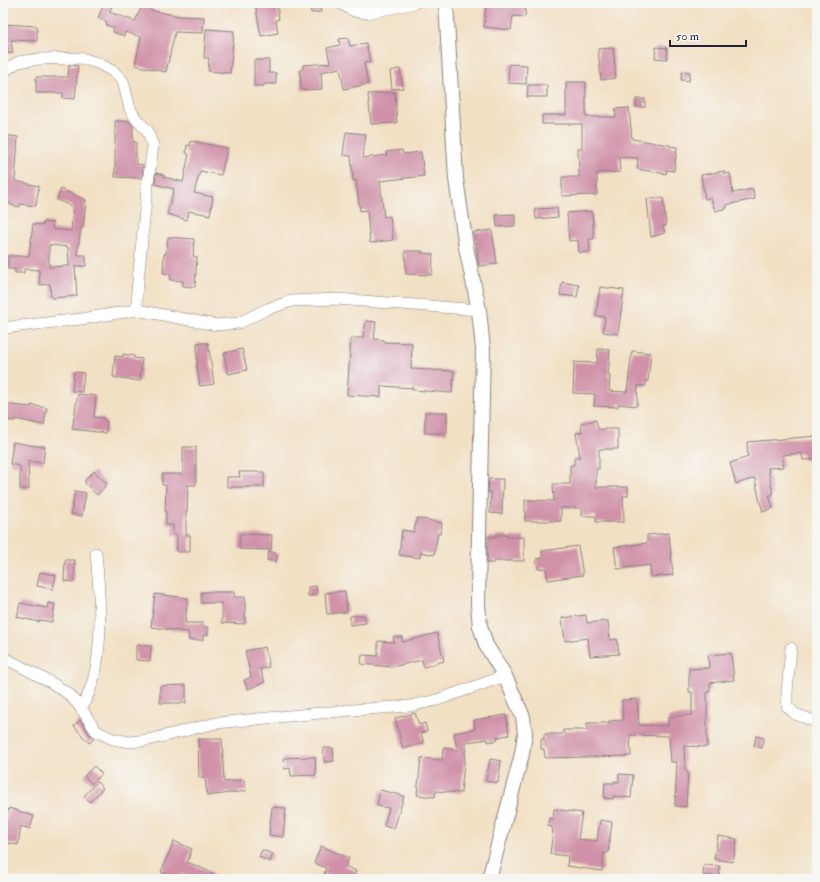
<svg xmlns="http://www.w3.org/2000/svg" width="820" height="882" viewBox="0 0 820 882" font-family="'IM FELL Double Pica',serif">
	<rect width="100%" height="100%" fill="#f6f6f2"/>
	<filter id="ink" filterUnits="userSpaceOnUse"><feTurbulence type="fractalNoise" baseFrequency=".025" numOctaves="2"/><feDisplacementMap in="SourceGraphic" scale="8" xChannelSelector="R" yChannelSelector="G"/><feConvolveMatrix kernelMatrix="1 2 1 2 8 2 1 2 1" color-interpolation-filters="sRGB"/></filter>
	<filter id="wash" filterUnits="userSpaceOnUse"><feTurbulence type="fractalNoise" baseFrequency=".012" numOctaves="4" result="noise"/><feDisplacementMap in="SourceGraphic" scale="16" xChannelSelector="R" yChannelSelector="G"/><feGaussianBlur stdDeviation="0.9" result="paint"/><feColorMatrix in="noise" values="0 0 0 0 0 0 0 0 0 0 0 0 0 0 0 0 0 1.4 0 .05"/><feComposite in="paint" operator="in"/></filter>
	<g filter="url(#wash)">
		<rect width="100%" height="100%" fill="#f2e0c4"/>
		<g id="blocks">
			<!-- building -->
			<g fill="#d091a9" fill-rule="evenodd">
				<path d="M 104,3 L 112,7 L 109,12 L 135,21 L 143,4 L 151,8 L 150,10 L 178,16 L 204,17 L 203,33 L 175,32 L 166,72 L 135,65 L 141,37 L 125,32 L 124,36 L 113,32 L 114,28 L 106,25 L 107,22 L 98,18 Z"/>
				<path d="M 255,3 L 277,3 L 279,19 L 276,20 L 278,33 L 261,36 Z"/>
				<path d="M 310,3 L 320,3 L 321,12 L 311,13 Z"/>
				<path d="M 494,3 L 517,4 L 517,3 L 526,3 L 525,17 L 513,16 L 511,30 L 484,27 L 486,4 L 494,5 Z"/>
				<path d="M 3,24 L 37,26 L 37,41 L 11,40 L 13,53 L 3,54 Z"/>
				<path d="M 206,29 L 234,31 L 230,73 L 208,71 L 209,58 L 204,58 Z"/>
				<path d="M 348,38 L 350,46 L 366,43 L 370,62 L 364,63 L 368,84 L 344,89 L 340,68 L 321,72 L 322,89 L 301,90 L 300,70 L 303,69 L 303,65 L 330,63 L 327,48 L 340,45 L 339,39 Z"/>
				<path d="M 656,47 L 667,48 L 667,59 L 655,58 Z"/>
				<path d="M 613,48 L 616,78 L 601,80 L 598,49 Z"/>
				<path d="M 254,60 L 269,60 L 269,73 L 276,73 L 276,84 L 264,84 L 264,86 L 254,86 Z"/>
				<path d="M 509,64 L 527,65 L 526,84 L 508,83 Z"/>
				<path d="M 69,65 L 78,66 L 75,99 L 63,98 L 63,93 L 36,93 L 36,77 L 68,77 Z"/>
				<path d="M 400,69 L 403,88 L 392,89 L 390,71 Z"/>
				<path d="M 682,71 L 690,72 L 689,81 L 681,80 Z"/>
				<path d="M 566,82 L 586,82 L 586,117 L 616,117 L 615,109 L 629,108 L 632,139 L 670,145 L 670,146 L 677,147 L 674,171 L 667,170 L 666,174 L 637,169 L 638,158 L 619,157 L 620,172 L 597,173 L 597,195 L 562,196 L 562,177 L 579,177 L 578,149 L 582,149 L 582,124 L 542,124 L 542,115 L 566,115 Z"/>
				<path d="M 528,85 L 547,85 L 547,97 L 527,97 Z"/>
				<path d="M 395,92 L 397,123 L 371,124 L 368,94 Z"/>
				<rect x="636" y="99" width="9" height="8"/>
				<path d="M 115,121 L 129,121 L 133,126 L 133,142 L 136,142 L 136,164 L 143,165 L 142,178 L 115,177 Z"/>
				<path d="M 346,132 L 366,134 L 363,158 L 387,155 L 386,152 L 402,150 L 403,154 L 421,152 L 424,176 L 380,181 L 384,217 L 390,216 L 393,240 L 370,243 L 367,210 L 360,211 L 356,180 L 353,181 L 351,156 L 343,155 Z"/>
				<path d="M 3,135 L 18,137 L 15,181 L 39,186 L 36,206 L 20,204 L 20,207 L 10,205 L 10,202 L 3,200 Z"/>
				<path d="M 191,141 L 227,148 L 221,175 L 200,171 L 194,193 L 213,197 L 210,215 L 189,211 L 187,220 L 167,214 L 174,189 L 155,184 L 156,173 L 164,175 L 164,177 L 183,182 L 189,154 L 186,153 L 187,145 L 190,146 Z"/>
				<path d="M 724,171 L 724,174 L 730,173 L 733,193 L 753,189 L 755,199 L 726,205 L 727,208 L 715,211 L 711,198 L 705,199 L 701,175 Z"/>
				<path d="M 61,189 L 86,200 L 83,228 L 81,228 L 77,255 L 86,255 L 86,266 L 75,266 L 77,296 L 51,298 L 50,284 L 40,285 L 39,270 L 24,269 L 24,273 L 15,273 L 15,269 L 8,269 L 8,256 L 29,256 L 33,224 L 43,225 L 44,222 L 53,223 L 52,229 L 71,231 L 73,207 L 57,200 ZM 49,245 L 68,247 L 69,266 L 49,267 Z"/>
				<path d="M 663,198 L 666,226 L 663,226 L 665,233 L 651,237 L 647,199 Z"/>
				<path d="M 557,208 L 558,217 L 536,219 L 535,209 Z"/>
				<path d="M 592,211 L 594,239 L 589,239 L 590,252 L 579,253 L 578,240 L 569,241 L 567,213 Z"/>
				<path d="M 515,214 L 515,226 L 497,227 L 496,215 Z"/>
				<path d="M 492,230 L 497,264 L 479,266 L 474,232 Z"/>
				<path d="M 168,237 L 194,239 L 193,256 L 197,257 L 195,287 L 183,286 L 183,281 L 170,280 L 171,274 L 163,273 L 164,254 L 166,254 Z"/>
				<path d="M 405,251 L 422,251 L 422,253 L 433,254 L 432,275 L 406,274 Z"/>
				<path d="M 562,282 L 579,285 L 577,297 L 560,295 Z"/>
				<path d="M 600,287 L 624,290 L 618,334 L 603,332 L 605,317 L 596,316 Z"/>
				<path d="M 366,321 L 376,322 L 374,339 L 384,340 L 384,342 L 412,343 L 411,369 L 454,371 L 452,393 L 413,390 L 413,388 L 381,386 L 381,397 L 347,395 L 351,338 L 363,338 Z"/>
				<path d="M 197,343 L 208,343 L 214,384 L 200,386 L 197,367 Z"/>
				<path d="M 242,349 L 247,370 L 228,374 L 224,353 Z"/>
				<path d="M 598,349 L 610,350 L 608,376 L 610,376 L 609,391 L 627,392 L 632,351 L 651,353 L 648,381 L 646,380 L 646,386 L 638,386 L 637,406 L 618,404 L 618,407 L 594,406 L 595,394 L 573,393 L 574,362 L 597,363 Z"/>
				<path d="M 123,354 L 134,356 L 134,358 L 142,359 L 140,381 L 113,377 L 115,356 L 123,357 Z"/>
				<path d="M 74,372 L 84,373 L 82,392 L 72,391 Z"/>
				<path d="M 78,394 L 96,396 L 94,417 L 104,418 L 104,421 L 107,422 L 106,433 L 72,429 Z"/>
				<path d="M 3,404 L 31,407 L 31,405 L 47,408 L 44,425 L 15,419 L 15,421 L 3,420 Z"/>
				<rect x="425" y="412" width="22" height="21"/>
				<path d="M 596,420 L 598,429 L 618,429 L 618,449 L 599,449 L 599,469 L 596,469 L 596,487 L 628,487 L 628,496 L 623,496 L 624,522 L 596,522 L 596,516 L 582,516 L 582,508 L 561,508 L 561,521 L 525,521 L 525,500 L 554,501 L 553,484 L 570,484 L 570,465 L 574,465 L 574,457 L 580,457 L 576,433 L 582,432 L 581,423 Z"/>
				<path d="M 817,436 L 817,459 L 803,460 L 802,453 L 782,455 L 784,467 L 768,468 L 773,495 L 769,495 L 773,508 L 763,512 L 759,498 L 755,478 L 736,484 L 730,463 L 748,457 L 747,442 Z"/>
				<path d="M 13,442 L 36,446 L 45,446 L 43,463 L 28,461 L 29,489 L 20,489 L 20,466 L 10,464 Z"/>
				<path d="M 183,447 L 196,447 L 196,485 L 188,485 L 187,512 L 186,512 L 186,535 L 190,535 L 190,552 L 177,552 L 177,535 L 173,535 L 173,525 L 166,525 L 166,511 L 165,511 L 166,485 L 162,485 L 162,474 L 183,474 Z"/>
				<path d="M 94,471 L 107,484 L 97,495 L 85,483 L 85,480 Z"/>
				<path d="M 239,472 L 264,472 L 264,487 L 227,487 L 227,477 L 240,477 Z"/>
				<path d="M 489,479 L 503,479 L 502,514 L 490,513 L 491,492 L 488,492 Z"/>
				<path d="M 75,491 L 86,493 L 82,516 L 71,514 Z"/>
				<path d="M 417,518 L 442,523 L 440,534 L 438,533 L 434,555 L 421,552 L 420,558 L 399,555 L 402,530 L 414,532 Z"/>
				<path d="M 669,533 L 673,575 L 651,577 L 650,565 L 617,569 L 614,547 L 647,543 L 647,535 Z"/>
				<path d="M 240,534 L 272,535 L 271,550 L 239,549 Z"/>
				<path d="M 496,535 L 507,535 L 507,537 L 524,537 L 524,561 L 494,561 L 494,563 L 487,563 L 487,537 L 496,537 Z"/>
				<path d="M 578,546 L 583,575 L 548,580 L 546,568 L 538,569 L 536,559 L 543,558 L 542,551 Z"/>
				<path d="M 269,551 L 278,554 L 276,562 L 267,560 Z"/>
				<path d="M 65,560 L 75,560 L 74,582 L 64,581 Z"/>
				<path d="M 40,572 L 56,575 L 53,589 L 37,586 Z"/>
				<path d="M 316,586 L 317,595 L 308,596 L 308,587 Z"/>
				<path d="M 345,591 L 347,612 L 327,614 L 325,593 Z"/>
				<path d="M 201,592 L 234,592 L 234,597 L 245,597 L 245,624 L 222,623 L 222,603 L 201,603 Z"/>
				<path d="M 155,594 L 188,598 L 185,623 L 203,623 L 203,627 L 208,627 L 208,635 L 203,635 L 203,640 L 189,640 L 188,632 L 151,627 Z"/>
				<path d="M 20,603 L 47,608 L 48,603 L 55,604 L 52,622 L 40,620 L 39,622 L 17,617 Z"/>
				<path d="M 364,615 L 366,623 L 350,625 L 350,616 Z"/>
				<path d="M 586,615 L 587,623 L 608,621 L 610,640 L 617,639 L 619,654 L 590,656 L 588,638 L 565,641 L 562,618 Z"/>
				<path d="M 437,633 L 444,661 L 424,667 L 422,660 L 392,667 L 361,664 L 362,655 L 378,656 L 378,641 L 394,642 L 393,637 L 402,637 L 402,642 Z"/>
				<path d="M 136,645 L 151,646 L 150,661 L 136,660 Z"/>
				<path d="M 265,647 L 269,667 L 260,669 L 265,682 L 248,689 L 244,680 L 251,677 L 245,651 Z"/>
				<path d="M 731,653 L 734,680 L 710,683 L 710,692 L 707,692 L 707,747 L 684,746 L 685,771 L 688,771 L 686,807 L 675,806 L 677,762 L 671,762 L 669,736 L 630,735 L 631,756 L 545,758 L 544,749 L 541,749 L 541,739 L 544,739 L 544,734 L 563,734 L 563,730 L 587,730 L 587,723 L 609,723 L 609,721 L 623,720 L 622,700 L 637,699 L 639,725 L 668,726 L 668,717 L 692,715 L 692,692 L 689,692 L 689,669 L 709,668 L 708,655 Z"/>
				<path d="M 186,685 L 186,703 L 160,703 L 160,686 Z"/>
				<path d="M 415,713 L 419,725 L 425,723 L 427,731 L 421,733 L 424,743 L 403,749 L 395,718 Z"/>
				<path d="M 506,715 L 509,735 L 497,737 L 498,740 L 488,742 L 488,739 L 467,742 L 466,744 L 461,793 L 436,791 L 435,797 L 417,795 L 421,758 L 442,760 L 443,748 L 457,750 L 454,733 L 475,729 L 474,720 Z"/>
				<path d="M 80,720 L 90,735 L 95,738 L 89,743 L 74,726 Z"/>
				<path d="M 756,736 L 764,738 L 762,748 L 754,746 Z"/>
				<path d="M 198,739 L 222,739 L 224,782 L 244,780 L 246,791 L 207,796 L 205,778 L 199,778 Z"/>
				<path d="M 323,748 L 333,748 L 334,761 L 324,762 Z"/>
				<path d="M 315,757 L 316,775 L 291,776 L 290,768 L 284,769 L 283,758 Z"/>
				<path d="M 490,759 L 501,761 L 498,783 L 486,781 Z"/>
				<path d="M 94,766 L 102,774 L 92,784 L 84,776 Z"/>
				<path d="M 619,774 L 633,775 L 631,798 L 613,796 L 613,799 L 604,798 L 605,783 L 615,783 L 615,781 L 619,782 Z"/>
				<path d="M 97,782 L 103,788 L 90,802 L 84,796 Z"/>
				<path d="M 380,790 L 404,796 L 394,829 L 384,826 L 389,808 L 377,806 Z"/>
				<path d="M 272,807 L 286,808 L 283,837 L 269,835 Z"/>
				<path d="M 9,808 L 34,816 L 30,829 L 21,826 L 18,845 L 3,842 L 3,828 Z"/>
				<path d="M 554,809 L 582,813 L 578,839 L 597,841 L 600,820 L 612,822 L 608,853 L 604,853 L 602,871 L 567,866 L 568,856 L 550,854 L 553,829 L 552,829 L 552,827 L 548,826 L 549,818 L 553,819 Z"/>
				<path d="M 718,836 L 737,839 L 733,862 L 714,859 Z"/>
				<path d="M 174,841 L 192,849 L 187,862 L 213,873 L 211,879 L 195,879 L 182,874 L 179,879 L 161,872 Z"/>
				<path d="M 321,846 L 349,858 L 345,866 L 356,871 L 353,879 L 335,879 L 324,874 L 326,868 L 314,863 Z"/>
				<path d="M 262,850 L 273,854 L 270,862 L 259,857 Z"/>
				<path d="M 704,865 L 720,866 L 719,877 L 703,875 Z"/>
			</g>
		</g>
	</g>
	<g filter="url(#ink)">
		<use href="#blocks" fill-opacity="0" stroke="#8a8180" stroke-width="1"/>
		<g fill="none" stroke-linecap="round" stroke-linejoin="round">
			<!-- minor casing -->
			<g stroke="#8a8180" stroke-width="12">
				<g id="minor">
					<path d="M 339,3 L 354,11 L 367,13 L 415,3"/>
					<path d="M 3,72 L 18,62 L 39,59 L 81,58 L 98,63 L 114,72 L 123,81 L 130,109 L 137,120 L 147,130 L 153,146 L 147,190 L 137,291 L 137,310"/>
					<path d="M 3,328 L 81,319 L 137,310 L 216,325 L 239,323 L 267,309 L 292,301 L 337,299 L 479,310"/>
					<path d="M 791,648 L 787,692 L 787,706 L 795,714 L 817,722"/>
					<path d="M 3,657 L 52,683 L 70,695 L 81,708 L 96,731 L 113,739 L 129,742 L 148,740 L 216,723 L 352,710 L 410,706 L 437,700 L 505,676"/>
					<path d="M 81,708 C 107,668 100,599 96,553"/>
				</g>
			</g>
			<!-- tertiary casing -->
			<g stroke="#8a8180" stroke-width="16">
				<path id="tertiary" d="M 446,3 L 456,179 L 466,247 L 479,310 L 483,349 L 479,532 L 478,605 L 480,626 L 486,645 L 505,676 L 523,717 L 525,733 L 522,754 L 489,879"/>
			</g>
			<!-- minor -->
			<use href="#minor" stroke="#fff" stroke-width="11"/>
			<!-- tertiary -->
			<use href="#tertiary" stroke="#fff" stroke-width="14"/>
		</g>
	</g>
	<!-- margin -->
	<rect width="820" height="882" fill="none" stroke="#f6f6f2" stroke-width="16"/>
	<!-- scale -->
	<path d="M670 40v6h76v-6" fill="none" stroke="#22223b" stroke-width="2"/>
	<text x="676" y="40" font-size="12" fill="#22223b" stroke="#f6f6f2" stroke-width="3" paint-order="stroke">50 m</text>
</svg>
